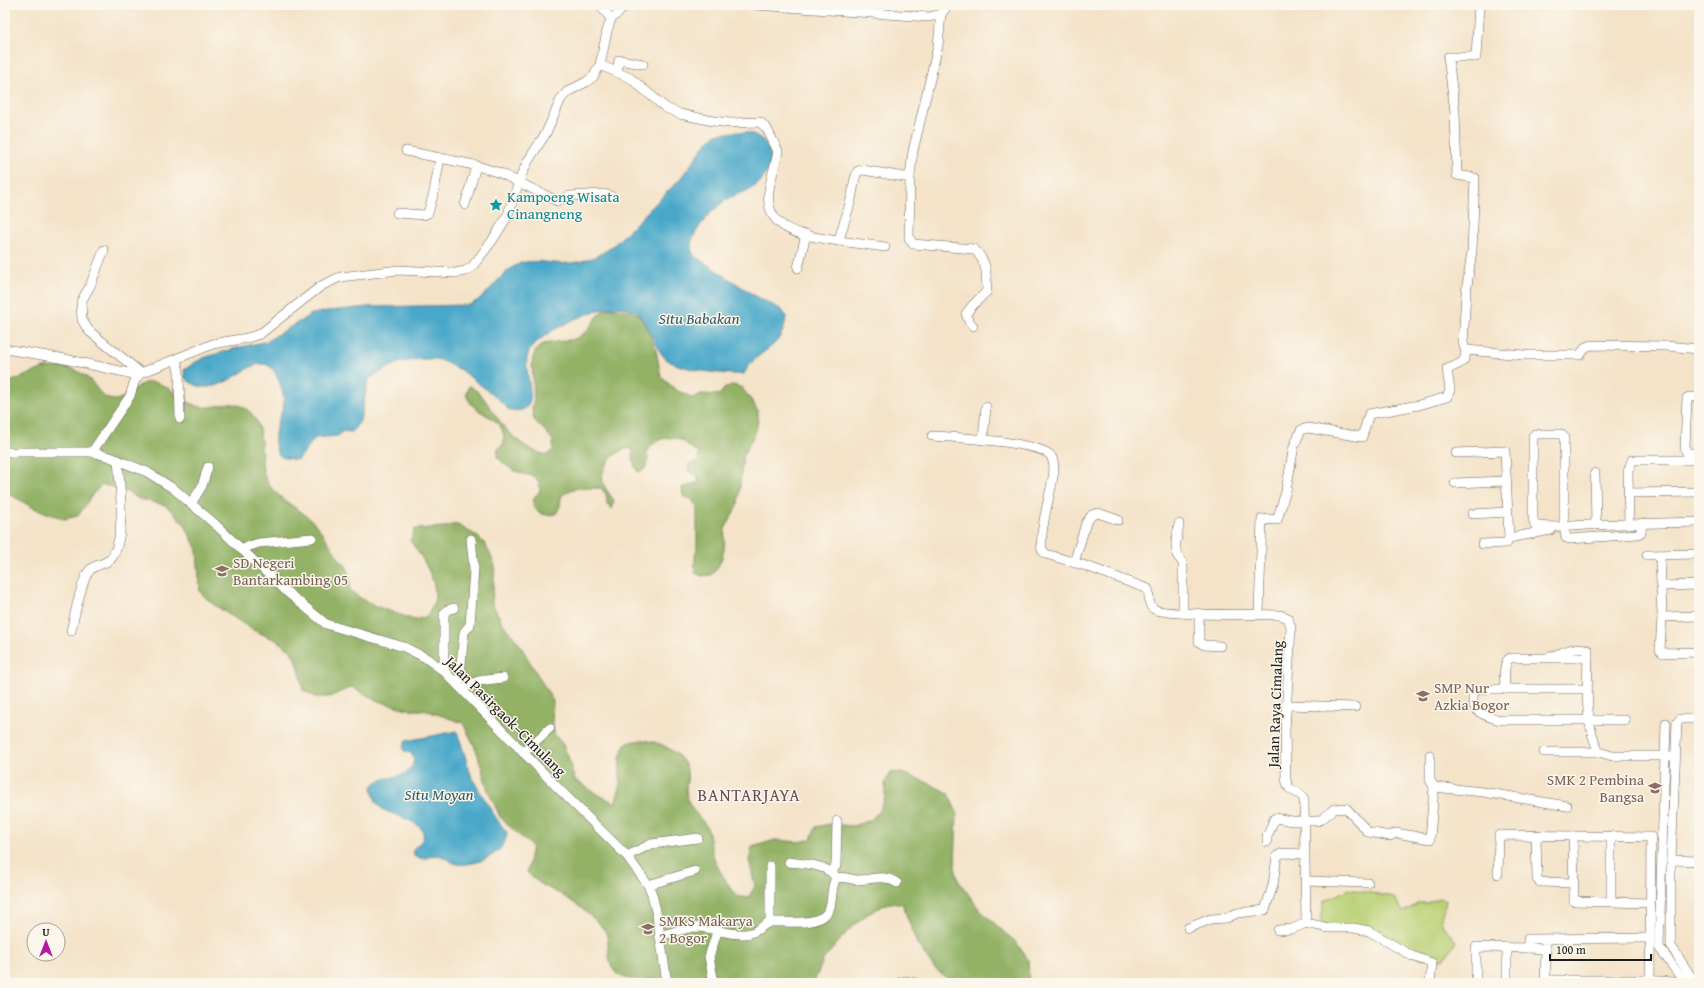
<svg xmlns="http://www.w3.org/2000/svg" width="1704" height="988" viewBox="0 0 1704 988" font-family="'Gentium Book Plus',serif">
	<rect width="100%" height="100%" fill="#fbf7ec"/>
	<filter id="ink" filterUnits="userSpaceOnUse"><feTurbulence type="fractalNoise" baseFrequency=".025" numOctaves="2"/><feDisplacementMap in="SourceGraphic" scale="8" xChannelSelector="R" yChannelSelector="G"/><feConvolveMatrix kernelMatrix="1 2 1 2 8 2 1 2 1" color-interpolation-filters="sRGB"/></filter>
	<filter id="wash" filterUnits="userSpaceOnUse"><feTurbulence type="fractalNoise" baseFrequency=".012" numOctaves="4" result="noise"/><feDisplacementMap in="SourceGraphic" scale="16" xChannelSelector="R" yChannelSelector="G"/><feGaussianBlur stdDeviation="0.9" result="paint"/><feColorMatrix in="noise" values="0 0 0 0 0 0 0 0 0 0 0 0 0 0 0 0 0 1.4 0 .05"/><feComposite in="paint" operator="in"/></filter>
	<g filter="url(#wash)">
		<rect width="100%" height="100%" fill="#f4e3c9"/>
		<!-- green -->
		<path fill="#bad074" stroke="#6b7648" d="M 1349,889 L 1394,897 L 1403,912 L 1419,903 L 1427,903 L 1439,898 L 1446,901 C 1445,908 1441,914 1441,920 C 1442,929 1452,933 1456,942 L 1444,959 L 1421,958 L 1379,930 L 1359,926 L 1326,926 L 1321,922 L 1324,901 Z"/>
		<!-- forest -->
		<g fill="#93b266" stroke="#586741">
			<path d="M 611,308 L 630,311 L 639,315 L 649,333 L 656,350 L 661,377 L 676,390 L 693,398 L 701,394 L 719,395 L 725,388 L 734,385 L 742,388 L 754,404 L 758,412 L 758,421 L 756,431 L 743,456 L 738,504 L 725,529 L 724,550 L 721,560 L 717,569 L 711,575 L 702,576 L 695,573 L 695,557 L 697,549 L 697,506 L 691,499 L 683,496 L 682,488 L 699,482 L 697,474 L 688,472 L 689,464 L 698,461 L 699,452 C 691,450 688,444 681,440 C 668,434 654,440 647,451 L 648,460 L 645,469 L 638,472 L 634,465 L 632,448 C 616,449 597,467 604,485 C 606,490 611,496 614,501 L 611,509 L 607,502 L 606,494 L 601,488 C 584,489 574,484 561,497 L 560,506 L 556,514 C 545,516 540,515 533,506 L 534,497 L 540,491 L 539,482 L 534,476 C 519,475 508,468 497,457 L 498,449 L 504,443 C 506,413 473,418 466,394 L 469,386 C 483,393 487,404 496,416 C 508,434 525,450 547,455 L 553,449 L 553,441 L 548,434 L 534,420 L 532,409 L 534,398 L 532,366 L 533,357 L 536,350 L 543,344 L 575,339 L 586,332 L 602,311 Z"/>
			<path d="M 44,368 C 52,368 64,366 72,369 C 78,371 85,375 90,380 C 98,388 101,399 114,400 C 127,400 136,383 149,382 C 166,381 181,401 197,406 C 214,411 226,399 241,406 C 268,418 258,452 264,474 C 271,496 294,505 309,518 C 321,528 329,544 338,557 C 340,560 344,563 346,566 C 350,573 350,582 350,590 C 368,607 392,611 414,620 C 418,619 423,618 426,616 C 428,614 430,610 431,608 C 444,589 422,556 410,541 L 415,529 L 445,527 L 456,524 L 477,536 L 485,544 L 491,556 L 495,566 L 492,603 L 503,624 L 518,642 L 553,701 L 552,724 L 555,735 L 563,745 L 568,756 L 574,779 L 595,793 L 615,803 L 620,788 L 620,758 L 624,746 C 627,744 631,741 635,741 C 652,737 683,751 687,770 C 689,782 683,788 689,803 C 693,812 702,819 707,827 C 710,834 710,844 712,851 C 716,868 727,883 737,896 L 748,898 L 755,886 L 749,860 L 752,847 L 775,840 L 800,842 L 811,839 L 816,827 L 829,824 L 853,826 L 871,820 L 880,810 L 885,797 L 885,783 L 890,772 L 901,773 L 926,782 L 948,793 L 957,813 L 955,867 L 958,880 L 979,909 L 1006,934 L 1015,941 L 1022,951 L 1028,960 L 1029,983 L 956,983 L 944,976 L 934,968 L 917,944 L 902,903 L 888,903 L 866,915 L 847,932 L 823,960 L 814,983 L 657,983 L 653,979 C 641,979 624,982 615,972 C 605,961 611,940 605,931 C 594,916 575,903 560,894 C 545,886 539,885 527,872 L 532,846 L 521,837 L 500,817 L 488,790 L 476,749 L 463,723 L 425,710 L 411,710 L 378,701 L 352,687 L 329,697 L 315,697 L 303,690 L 298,664 L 291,651 L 278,641 L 253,630 L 210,602 L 200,592 L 197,550 L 185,525 L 175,514 L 165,505 L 139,499 L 127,492 L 115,487 L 102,485 L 92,495 L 78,516 L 64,519 L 34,508 L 9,494 L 5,486 L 5,384 Z"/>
		</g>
		<!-- water -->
		<g fill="#4aa8c9" stroke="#336272">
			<path d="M 734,132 C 741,132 749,132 755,135 C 776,145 773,169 759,183 C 750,192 737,193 726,200 C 715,207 692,231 691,245 C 691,249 692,252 694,256 L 754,295 L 782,310 L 786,316 C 783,352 757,347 744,374 C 727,375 675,370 664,357 C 653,343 649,325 637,312 C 630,309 622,306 614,307 C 594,308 533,335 528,354 C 523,368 535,394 528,405 C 524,412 516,411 509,410 L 496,397 L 461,370 L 438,359 L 418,359 L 398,363 L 373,376 L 368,381 L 360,421 L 352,432 L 343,431 L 338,436 L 315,438 L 299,459 L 295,460 L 281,457 C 274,452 274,437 276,428 C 277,419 284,412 284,402 C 284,393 281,387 278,379 C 276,374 274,369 269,366 C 249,353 218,408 185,378 L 184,370 L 194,363 L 206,357 L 237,348 L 267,341 L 312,314 L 328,311 L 368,307 L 469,305 C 490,297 499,271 521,263 C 531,260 543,262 554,263 C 576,265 597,259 614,245 L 680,179 L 705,145 L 716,134 Z"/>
			<path d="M 457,731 L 472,778 L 496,818 L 507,833 C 506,854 476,866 458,864 C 450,863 445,856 437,855 C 428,856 422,862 414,855 L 413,850 C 416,845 422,842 423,838 C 428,820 389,816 380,807 C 375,802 373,793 372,787 C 380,772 411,784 414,759 L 411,753 L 404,751 L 403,747 L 406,741 Z"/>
		</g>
	</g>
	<g filter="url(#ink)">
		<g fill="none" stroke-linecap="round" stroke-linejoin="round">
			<!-- minor casing -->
			<g stroke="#686259" stroke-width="10">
				<g id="minor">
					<path d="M 600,5 L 611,19"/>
					<path d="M 756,5 L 929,17 L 941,14 L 948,5"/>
					<path d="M 941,14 L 938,46 L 913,151 L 910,176 L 909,238 L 913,244 L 974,249 C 988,263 986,272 987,291 L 972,306 L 966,314 L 969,321 L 973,326"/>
					<path d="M 600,65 L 630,78 L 666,108 L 680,114 L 713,121 L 730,123 L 760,122 L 767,129 L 778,151 C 776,164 771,177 769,190 C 763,233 808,236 839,241 C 842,227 848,213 851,199 C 854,189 853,179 858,171 L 863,170 L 904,177 L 910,176"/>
					<path d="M 617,71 L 619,60 L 643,64"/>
					<path d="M 406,151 L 474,165 L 500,173 L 557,201 L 569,196 L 604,194 L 611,196"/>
					<path d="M 465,205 L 476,166"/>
					<path d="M 397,213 L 424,215 L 428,213 L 434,192 L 440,158"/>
					<path d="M 839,241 L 885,247"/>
					<path d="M 104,250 L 90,286 L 81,302 L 82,320 L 89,331 L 141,373"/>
					<path d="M 798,268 L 806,234"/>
					<path d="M 5,349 L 60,358 L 138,375"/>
					<path d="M 1466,350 L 1524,355 L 1580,355 L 1586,347 L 1591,345 L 1666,346 L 1699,349"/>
					<path d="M 176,359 L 179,372 L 180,419"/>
					<path d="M 1699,397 L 1689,397 L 1687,398 L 1685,448 L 1687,453 L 1699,453"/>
					<path d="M 932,436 C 951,437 1043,442 1051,456 C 1057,466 1052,482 1050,492 C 1047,506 1039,537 1042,550 L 1046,554 L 1086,566 L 1148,589 C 1150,596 1147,605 1154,609 C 1163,616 1262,614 1280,615 L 1288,618 L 1291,627 L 1285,731 L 1286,780 L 1289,788 L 1301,795 L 1304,799 L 1306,923 L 1329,928 L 1354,928 L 1369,931 L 1412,956 L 1432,963 L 1430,983"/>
					<path d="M 983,440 L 986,407"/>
					<path d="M 5,452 L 92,452 L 110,457 L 147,472 L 174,489 L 216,525 L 287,592 L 326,624 L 404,647 L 426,658 L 444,671 L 558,788 L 627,856 L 648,885 L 652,894 L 657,916 L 667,983"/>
					<path d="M 92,452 L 130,396 L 135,380 L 141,373 L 213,344 L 247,338 L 260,334 L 321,286 L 340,277 L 399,270 L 456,273 L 465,271 L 472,267 L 492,241 L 507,217 L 521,176 L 528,161 L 546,133 L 561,99 L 567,92 L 586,82 L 593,77 L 600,65 L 607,31 L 611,19 L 627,5"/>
					<path d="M 1456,453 L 1505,451 L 1509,538"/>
					<path d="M 1595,473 L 1596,525"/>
					<path d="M 1455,483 L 1506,481"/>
					<path d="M 1628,493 L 1699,492"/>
					<path d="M 191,504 L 202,486 L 208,467"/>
					<path d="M 1472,514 L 1507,512"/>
					<path d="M 1642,523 L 1641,532 L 1638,534 L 1570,539 L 1566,538 L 1564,526 L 1564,437 L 1561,434 L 1535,434 L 1533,436 L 1533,518 L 1535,525 C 1548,529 1573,526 1587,525 C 1625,524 1662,523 1699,522"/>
					<path d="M 1179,524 L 1176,542 L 1176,549 L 1177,555 L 1183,563 L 1183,613"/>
					<path d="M 1629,524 L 1628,472 L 1632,460 L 1696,460 L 1699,461"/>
					<path d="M 1482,544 L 1507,543 L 1509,538 L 1551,530"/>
					<path d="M 241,549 L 259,543 L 312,538"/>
					<path d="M 1647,555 L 1699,554"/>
					<path d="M 1660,555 L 1662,617 L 1660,650 L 1663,653 L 1699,652"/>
					<path d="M 1074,563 L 1086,523 L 1092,515 L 1098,513 L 1118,520"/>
					<path d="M 1661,586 L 1699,585"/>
					<path d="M 1199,613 L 1199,642 L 1204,645 L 1220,646"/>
					<path d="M 1259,614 L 1262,519 L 1277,520 L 1286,491 L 1294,446 L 1301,430 L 1308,428 L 1362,437 L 1369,414 L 1419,405 L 1447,397 L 1450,390 L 1447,369 C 1462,364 1470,360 1463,343 L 1466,293 L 1472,250 L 1475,178 L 1457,175 L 1455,112 L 1448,57 L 1476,57 L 1479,5"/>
					<path d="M 1662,617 L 1699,616"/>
					<path d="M 71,631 C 74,618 82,577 90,570 C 96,563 108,565 113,556 C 126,532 120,487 118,460"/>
					<path d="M 1550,657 C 1559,654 1578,644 1588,650 C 1588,683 1583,721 1599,752 L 1612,756 L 1670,756"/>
					<path d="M 444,671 L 444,614 L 447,610 L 454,608"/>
					<path d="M 459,685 L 464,632 L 470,625 L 474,569 L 471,539"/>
					<path d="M 463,688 L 478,681 L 503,678"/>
					<path d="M 1505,689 C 1505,680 1502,663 1510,658 L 1588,658"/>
					<path d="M 1587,689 L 1480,689 L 1474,691 C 1469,712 1482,715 1500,720 L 1625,720"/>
					<path d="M 1287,705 L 1355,707"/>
					<path d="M 1666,723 L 1659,947 L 1685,983"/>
					<path d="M 1544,752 L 1599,752"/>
					<path d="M 523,753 L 550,728"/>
					<path d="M 1434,787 L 1483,792 L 1567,806"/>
					<path d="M 1536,835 L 1537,879 L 1540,882 L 1574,883"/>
					<path d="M 1573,836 L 1574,901 L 1650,903"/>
					<path d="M 1611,836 L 1611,901"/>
					<path d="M 1267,842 L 1267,836 C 1271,830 1272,822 1275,818 L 1292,821 L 1317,821 L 1322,819 L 1334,809 L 1346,808 L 1368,832 L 1390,836 L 1396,833 L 1430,839 L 1434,787 L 1430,780 L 1430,755"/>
					<path d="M 627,856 L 651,844 L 698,838"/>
					<path d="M 1671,860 L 1699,861"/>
					<path d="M 789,862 C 804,864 825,864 835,876"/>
					<path d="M 770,866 L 770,922"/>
					<path d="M 831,872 L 836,866 L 837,821"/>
					<path d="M 1498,874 L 1499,835 L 1651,837 L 1650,980"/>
					<path d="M 1305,881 L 1368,883"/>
					<path d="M 648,885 L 695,871"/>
					<path d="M 1188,928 L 1211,919 L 1227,918 L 1237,913 L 1265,910 L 1273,885 L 1277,856 L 1283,853 L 1304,854"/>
					<path d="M 1278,930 L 1292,929 L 1306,923"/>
					<path d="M 659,936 C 671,933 686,927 698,927 C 714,928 729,935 744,934 C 760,933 761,924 771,922 C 785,921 813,926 825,915 C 835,906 829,889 836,878 C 843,876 850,879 857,880 C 874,880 881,873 897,883"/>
					<path d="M 1546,939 L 1546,949 L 1528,948 L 1528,939 L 1650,938"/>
					<path d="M 1545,980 L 1644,980 L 1644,983"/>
					<path d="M 1645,980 L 1685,983 L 1687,980"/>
					<path d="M 714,983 L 709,957 L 718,929"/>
					<path d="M 899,983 L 905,981 L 915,983"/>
					<path d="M 1476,983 L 1476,947 L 1528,948"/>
					<path d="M 1507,983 L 1507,948"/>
					<path d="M 1545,983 L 1546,949"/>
					<path d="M 1695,983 L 1671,946 L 1671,860 L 1677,723 L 1680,719 L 1699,719"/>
				</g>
			</g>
			<!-- minor -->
			<use href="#minor" stroke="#fff" stroke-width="9"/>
		</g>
	</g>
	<!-- icons -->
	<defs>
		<g id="sight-bare" transform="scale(1.08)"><path d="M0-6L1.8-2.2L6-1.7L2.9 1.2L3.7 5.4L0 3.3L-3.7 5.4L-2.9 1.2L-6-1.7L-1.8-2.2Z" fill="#0f9aa8" stroke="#fbf7ec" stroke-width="2.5" paint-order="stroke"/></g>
		<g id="school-bare" transform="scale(1.08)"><path d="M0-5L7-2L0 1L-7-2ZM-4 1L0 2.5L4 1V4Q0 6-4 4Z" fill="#8d6e63" stroke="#fbf7ec" stroke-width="2.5" paint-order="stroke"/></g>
	</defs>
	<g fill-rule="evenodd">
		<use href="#sight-bare" x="496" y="205"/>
		<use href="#school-bare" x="222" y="571"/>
		<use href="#school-bare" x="1423" y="696"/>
		<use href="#school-bare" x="1655" y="788"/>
		<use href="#school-bare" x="648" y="929"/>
	</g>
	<g text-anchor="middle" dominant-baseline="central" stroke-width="3" stroke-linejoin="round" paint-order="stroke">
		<!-- culture labels -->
		<g font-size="15" fill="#0d838f" stroke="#fbf7ec" text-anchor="start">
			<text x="507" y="196">Kampoeng Wisata<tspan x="507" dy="17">Cinangneng</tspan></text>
		</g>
		<!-- education labels -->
		<g font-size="15" fill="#785e54" stroke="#fbf7ec" text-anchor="start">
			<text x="233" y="562">SD Negeri<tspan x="233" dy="17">Bantarkambing 05</tspan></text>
			<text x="1434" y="687">SMP Nur<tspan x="1434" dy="17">Azkia Bogor</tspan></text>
			<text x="1644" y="779" text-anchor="end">SMK 2 Pembina<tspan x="1644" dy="17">Bangsa</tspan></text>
			<text x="659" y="920">SMKS Makarya<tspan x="659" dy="17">2 Bogor</tspan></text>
		</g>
		<!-- street labels -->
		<g font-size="15" fill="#1c1c1c" stroke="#fbf7ec">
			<text transform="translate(1275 704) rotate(-88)">Jalan Raya Cimalang</text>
			<text transform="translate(506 716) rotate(45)">Jalan Pasirgaok–Cimulang</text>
		</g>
		<!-- water labels -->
		<g font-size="16" font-style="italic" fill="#315b6a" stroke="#fbf7ec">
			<text x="699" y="318">Situ Babakan</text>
			<text x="439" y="794">Situ Moyan</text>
		</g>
		<!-- quarter labels -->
		<g font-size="17" letter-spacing="1" fill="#654b55" stroke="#fbf7ec">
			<text x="749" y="794">BANTARJAYA</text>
		</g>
	</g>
	<!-- margin -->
	<rect width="1704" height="988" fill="none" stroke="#fbf7ec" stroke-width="20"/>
	<!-- north arrow -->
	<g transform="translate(46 942)"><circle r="19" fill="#fbf7ec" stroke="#a29f99"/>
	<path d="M0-3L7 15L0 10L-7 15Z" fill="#b5179e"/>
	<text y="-6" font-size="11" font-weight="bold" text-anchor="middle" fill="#1c1c1c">U</text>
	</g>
	<!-- scale -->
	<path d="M1550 954v6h101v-6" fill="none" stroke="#1c1c1c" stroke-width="2"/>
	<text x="1556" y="954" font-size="12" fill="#1c1c1c" stroke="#fbf7ec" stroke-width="3" paint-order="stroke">100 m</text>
</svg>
